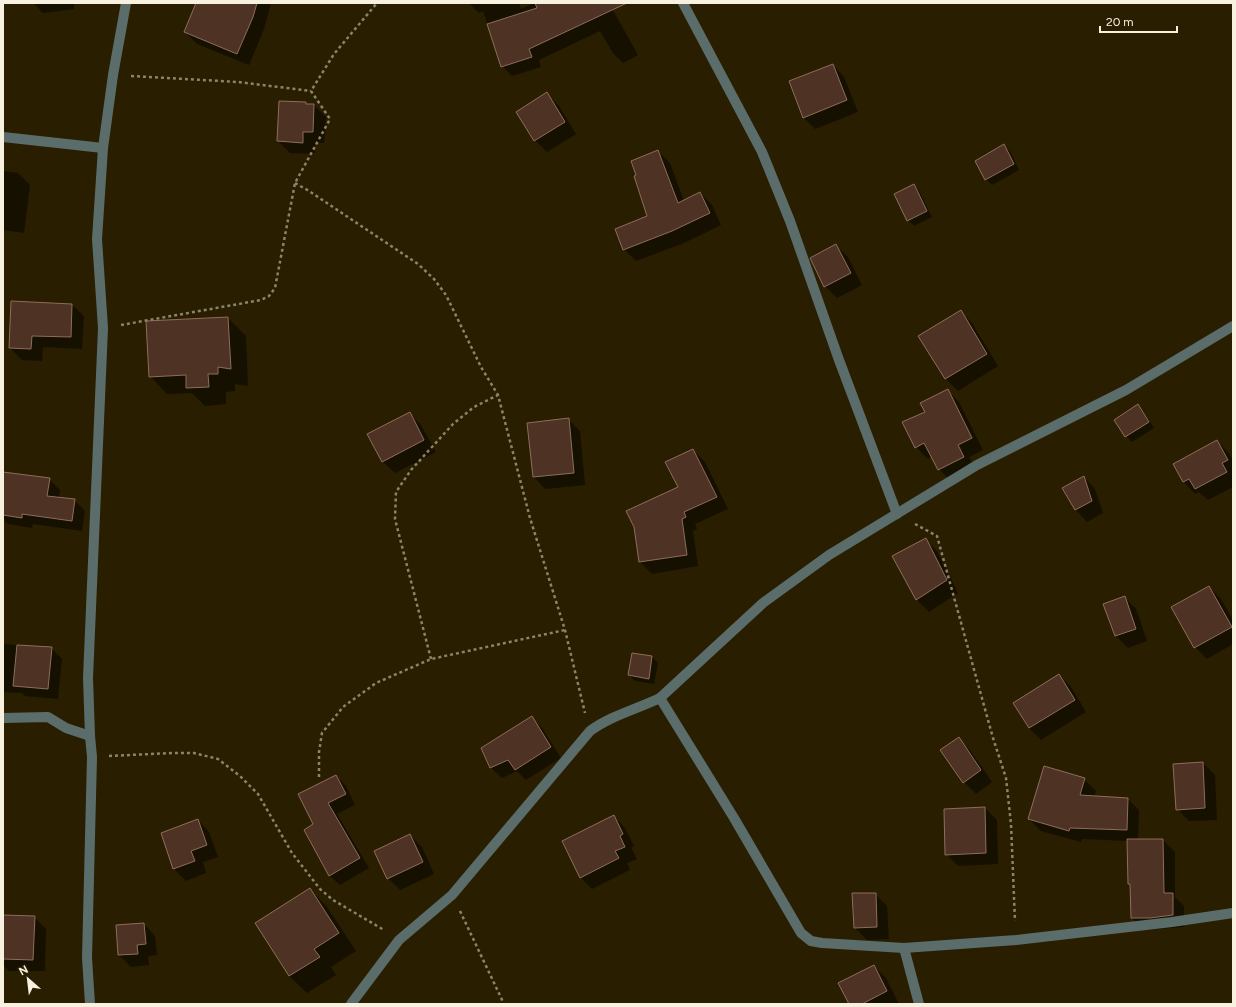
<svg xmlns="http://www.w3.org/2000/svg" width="1236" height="1007" viewBox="0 0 1236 1007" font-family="Figtree,sans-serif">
	<rect width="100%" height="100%" fill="#2a1e01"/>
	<!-- shadow -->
	<g fill="#0007">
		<path d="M 33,3 L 74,3 L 74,9 L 43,13 Z"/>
		<path d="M 202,3 L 271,3 L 264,29 L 249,65 L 197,44 L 185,32 Z"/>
		<path d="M 469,3 L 519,3 L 521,9 L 534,3 L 609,3 L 638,55 L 623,63 L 613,53 L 600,31 L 539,60 L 541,67 L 512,76 L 502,66 L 483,11 L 479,13 Z"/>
		<path d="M 833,65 L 844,77 L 858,112 L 815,129 L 803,117 Z"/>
		<path d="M 547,94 L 559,106 L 576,134 L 547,152 L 535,140 Z"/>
		<path d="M 306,103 L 308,105 L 314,105 L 326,117 L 324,143 L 315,143 L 314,154 L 290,153 L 278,141 Z"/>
		<path d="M 1004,146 L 1010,151 L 1019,170 L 992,185 L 986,179 Z"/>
		<path d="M 658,151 L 670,163 L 684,201 L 700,193 L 712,205 L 721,225 L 684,243 L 636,261 L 624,249 L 649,216 Z"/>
		<path d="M 3,171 L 18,173 L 30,185 L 24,233 L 3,230 Z"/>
		<path d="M 914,185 L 919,191 L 932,217 L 914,226 L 908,220 Z"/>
		<path d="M 836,246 L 848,257 L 862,285 L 837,298 L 825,286 Z"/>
		<path d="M 12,302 L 72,305 L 84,316 L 82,349 L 43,347 L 42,361 L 22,360 L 10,348 Z"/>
		<path d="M 961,311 L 972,323 L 998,366 L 958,391 L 946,379 L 920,336 Z"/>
		<path d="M 228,318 L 246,336 L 248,386 L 235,384 L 235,391 L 226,392 L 226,404 L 205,406 L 192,393 L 167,394 L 150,376 Z"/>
		<path d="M 948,391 L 959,402 L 983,450 L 969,457 L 975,469 L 951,481 L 939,469 L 932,456 L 928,459 L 916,447 L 926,412 Z"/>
		<path d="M 1138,405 L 1143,411 L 1154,428 L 1132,442 L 1126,436 Z"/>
		<path d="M 409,413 L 421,425 L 436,452 L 395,473 L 383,462 Z"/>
		<path d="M 568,419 L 580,431 L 585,485 L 545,489 L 534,477 L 528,423 Z"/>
		<path d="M 1217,441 L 1229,453 L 1233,460 L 1233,487 L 1208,500 L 1199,492 L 1195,494 L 1184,482 Z"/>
		<path d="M 693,450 L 705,462 L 728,509 L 695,524 L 697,529 L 693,531 L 698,566 L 652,574 L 640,562 L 635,527 L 679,488 Z"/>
		<path d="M 3,473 L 49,479 L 60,490 L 59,498 L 74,500 L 85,511 L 82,531 L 33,524 L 32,528 L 8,524 L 3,519 Z"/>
		<path d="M 1084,477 L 1095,489 L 1103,513 L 1087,522 L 1076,510 L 1064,488 Z"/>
		<path d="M 925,539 L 937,551 L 958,593 L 929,612 L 917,600 L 894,557 Z"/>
		<path d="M 1209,587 L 1221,599 L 1233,620 L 1233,644 L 1207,659 L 1195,647 Z"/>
		<path d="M 1124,597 L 1136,609 L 1147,641 L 1128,648 L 1116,636 L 1105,604 Z"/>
		<path d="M 3,644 L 51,648 L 62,659 L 58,699 L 25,696 L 22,693 L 3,692 Z"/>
		<path d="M 633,654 L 652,657 L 658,663 L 654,684 L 635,681 L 629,675 Z"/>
		<path d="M 1059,675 L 1071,687 L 1086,712 L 1041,740 L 1029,728 L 1014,703 Z"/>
		<path d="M 532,717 L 542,728 L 561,758 L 526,780 L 517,771 L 502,778 L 491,768 L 482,748 Z"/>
		<path d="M 959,739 L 970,750 L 992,782 L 976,794 L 964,782 Z"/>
		<path d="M 1203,763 L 1215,775 L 1217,820 L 1189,821 L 1177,809 L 1174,765 Z"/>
		<path d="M 336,776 L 346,786 L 355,805 L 337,814 L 369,868 L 340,885 L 330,876 L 305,830 L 314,825 Z"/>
		<path d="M 1084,779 L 1096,791 L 1094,797 L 1127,798 L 1139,810 L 1138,840 L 1163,840 L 1175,852 L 1175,897 L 1184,906 L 1184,927 L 1143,930 L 1132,918 L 1131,886 L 1129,884 L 1128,841 L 1082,839 L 1081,842 L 1041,831 L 1029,819 Z"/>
		<path d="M 985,808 L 997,820 L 998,864 L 958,866 L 946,854 Z"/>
		<path d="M 614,816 L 625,828 L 634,846 L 631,848 L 637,859 L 627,863 L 630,870 L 592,889 L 580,877 Z"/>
		<path d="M 198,820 L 209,832 L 218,857 L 203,862 L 206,873 L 186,881 L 174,869 L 162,833 Z"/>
		<path d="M 410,835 L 422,847 L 434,874 L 400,890 L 388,878 Z"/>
		<path d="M 310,889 L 327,907 L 356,951 L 331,967 L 336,975 L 307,993 L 289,976 Z"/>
		<path d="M 875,894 L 887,906 L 889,939 L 867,940 L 855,928 Z"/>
		<path d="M 3,916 L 34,917 L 46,929 L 45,971 L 9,971 L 3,965 Z"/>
		<path d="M 144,924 L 155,936 L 157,955 L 148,956 L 149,965 L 131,967 L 119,955 Z"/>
		<path d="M 874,966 L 886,978 L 899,1004 L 848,1004 Z"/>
	</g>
	<!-- building -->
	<g fill="#4e3223" stroke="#8e6d5d">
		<path d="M 196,3 L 257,3 L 253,17 L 237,54 L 184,32 Z"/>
		<path d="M 535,3 L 627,3 L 529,49 L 532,57 L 501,67 L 487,24 L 537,8 Z"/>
		<path d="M 833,64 L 847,100 L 803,118 L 789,81 Z"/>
		<path d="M 547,92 L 565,122 L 534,141 L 516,112 Z"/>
		<path d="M 279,101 L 306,102 L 306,104 L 314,104 L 313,132 L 303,132 L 303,143 L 277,141 Z"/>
		<path d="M 1004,144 L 1014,164 L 985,180 L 975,161 Z"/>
		<path d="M 658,150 L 678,203 L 700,192 L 710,213 L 672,231 L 623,250 L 615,229 L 647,216 L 634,176 L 636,175 L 631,161 Z"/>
		<path d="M 914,184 L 927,211 L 907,221 L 894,194 Z"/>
		<path d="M 836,244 L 851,273 L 824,287 L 810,258 Z"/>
		<path d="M 11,301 L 72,304 L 71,337 L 32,336 L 31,349 L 9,348 Z"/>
		<path d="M 961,310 L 987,354 L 945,379 L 918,336 Z"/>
		<path d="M 228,317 L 231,369 L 218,367 L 218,374 L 208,374 L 209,387 L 186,388 L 186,375 L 149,377 L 146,321 Z"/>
		<path d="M 948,389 L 972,438 L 958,445 L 964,457 L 938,470 L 924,443 L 915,448 L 902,422 L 925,412 L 920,403 Z"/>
		<path d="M 1138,404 L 1149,422 L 1125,437 L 1114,420 Z"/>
		<path d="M 410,412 L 424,440 L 382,462 L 367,434 Z"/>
		<path d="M 569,418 L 574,473 L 533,477 L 527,423 Z"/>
		<path d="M 1217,440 L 1228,460 L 1222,463 L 1227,472 L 1195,489 L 1189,479 L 1183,482 L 1173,464 Z"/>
		<path d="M 693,449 L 717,497 L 684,512 L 686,517 L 682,519 L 687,555 L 639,562 L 634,527 L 626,511 L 678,487 L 665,462 Z"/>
		<path d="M 3,472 L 50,478 L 47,496 L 75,499 L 72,521 L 22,514 L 22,518 L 3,515 Z"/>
		<path d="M 1084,476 L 1092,501 L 1075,510 L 1062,488 Z"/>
		<path d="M 926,538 L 947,580 L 916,600 L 892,556 Z"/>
		<path d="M 1209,586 L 1232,627 L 1194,648 L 1171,607 Z"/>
		<path d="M 1125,596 L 1136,629 L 1115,636 L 1103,604 Z"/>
		<path d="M 17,645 L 52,647 L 48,689 L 13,686 Z"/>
		<path d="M 632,653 L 652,656 L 649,679 L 628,675 Z"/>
		<path d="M 1059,674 L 1075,700 L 1029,728 L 1013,703 Z"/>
		<path d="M 532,716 L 551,747 L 515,770 L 508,760 L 490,768 L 481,748 Z"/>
		<path d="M 959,737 L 981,770 L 963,783 L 940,750 Z"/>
		<path d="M 1203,762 L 1205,808 L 1176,810 L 1173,764 Z"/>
		<path d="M 1044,766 L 1085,778 L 1080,795 L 1128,798 L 1127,830 L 1070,828 L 1069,831 L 1028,819 Z"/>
		<path d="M 336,775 L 346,794 L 328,803 L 360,858 L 329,876 L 304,830 L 313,824 L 298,794 Z"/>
		<path d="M 985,807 L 986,853 L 945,855 L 944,809 Z"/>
		<path d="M 614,815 L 623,834 L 620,836 L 625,847 L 615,851 L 619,858 L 580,878 L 562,841 Z"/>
		<path d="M 198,819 L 207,845 L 191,851 L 195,861 L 173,869 L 161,833 Z"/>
		<path d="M 410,834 L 423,862 L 387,879 L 374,851 Z"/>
		<path d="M 1127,839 L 1163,839 L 1164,893 L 1173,893 L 1173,915 L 1150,918 L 1131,918 L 1130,884 L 1128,884 Z"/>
		<path d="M 310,888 L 339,933 L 314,949 L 320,957 L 289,976 L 255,923 Z"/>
		<path d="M 852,893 L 876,893 L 877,927 L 854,928 Z"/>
		<path d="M 3,915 L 35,916 L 33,960 L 3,959 Z"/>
		<path d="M 144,923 L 146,944 L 137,945 L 138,954 L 118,955 L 116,925 Z"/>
		<path d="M 874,965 L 887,991 L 862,1004 L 849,1004 L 838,983 Z"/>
	</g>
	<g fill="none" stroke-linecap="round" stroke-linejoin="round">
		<!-- path -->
		<g stroke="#8d836c" stroke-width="2.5" stroke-dasharray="3 3" stroke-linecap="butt">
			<path d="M 131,76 L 238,82 L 311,91"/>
			<path d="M 295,183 L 309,191 L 418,264 L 434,279 L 446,295 L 481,367 L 498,395 L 530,518 L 565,630 L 585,713"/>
			<path d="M 121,325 L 261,300 L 269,296 L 275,288 L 295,183 L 330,119 L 311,91 L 334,54 L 377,3"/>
			<path d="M 915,524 L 937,536 L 993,738 L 1006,778 L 1011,824 L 1015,921"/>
			<path d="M 431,659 L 395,519 L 396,492 L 411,470 L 453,424 L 474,407 L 498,395"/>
			<path d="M 109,756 L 172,753 L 194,753 L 218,759 L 240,776 L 258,794 L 292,853 L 320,889 L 333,900 L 384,930"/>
			<path d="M 319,777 L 319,752 L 322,733 L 343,707 L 376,683 L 431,659 L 565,630"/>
			<path d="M 460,911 L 504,1004"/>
		</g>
		<!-- minor -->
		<g stroke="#5b6d6b" stroke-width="10">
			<path d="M 683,3 L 762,152 L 790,221 L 839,360 L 897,514"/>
			<path d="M 3,137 L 103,148"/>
			<path d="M 660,698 L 734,818 L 801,933 L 811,941 L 822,943 L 904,948 L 1016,940 L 1172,922 L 1233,913"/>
			<path d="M 3,718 L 48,717 L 66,728 L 90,736"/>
			<path d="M 904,948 L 919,1004"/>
			<path d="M 90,1004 L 87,958 L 92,757 L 90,736 L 88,678 L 103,328 L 97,239 L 103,148 L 113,75 L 126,3"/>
			<path d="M 351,1004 L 399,940 L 452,895 L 590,731 C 610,716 637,709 660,698 L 763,603 L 829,555 L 977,465 L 1126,390 L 1233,326"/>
		</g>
	</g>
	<!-- border -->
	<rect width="1236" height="1007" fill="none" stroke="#f9f1df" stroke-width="8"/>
	<!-- north arrow -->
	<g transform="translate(28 979) rotate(332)" stroke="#2a1e01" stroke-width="3" paint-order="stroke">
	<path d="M0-3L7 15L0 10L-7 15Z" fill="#f9f1df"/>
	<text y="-6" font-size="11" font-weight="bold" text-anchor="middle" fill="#f9f1df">N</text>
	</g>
	<!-- scale -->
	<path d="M1100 26v6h77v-6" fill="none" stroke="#f9f1df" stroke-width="2"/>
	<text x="1106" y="26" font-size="12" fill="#f9f1df" stroke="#2a1e01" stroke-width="3" paint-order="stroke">20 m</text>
</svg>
